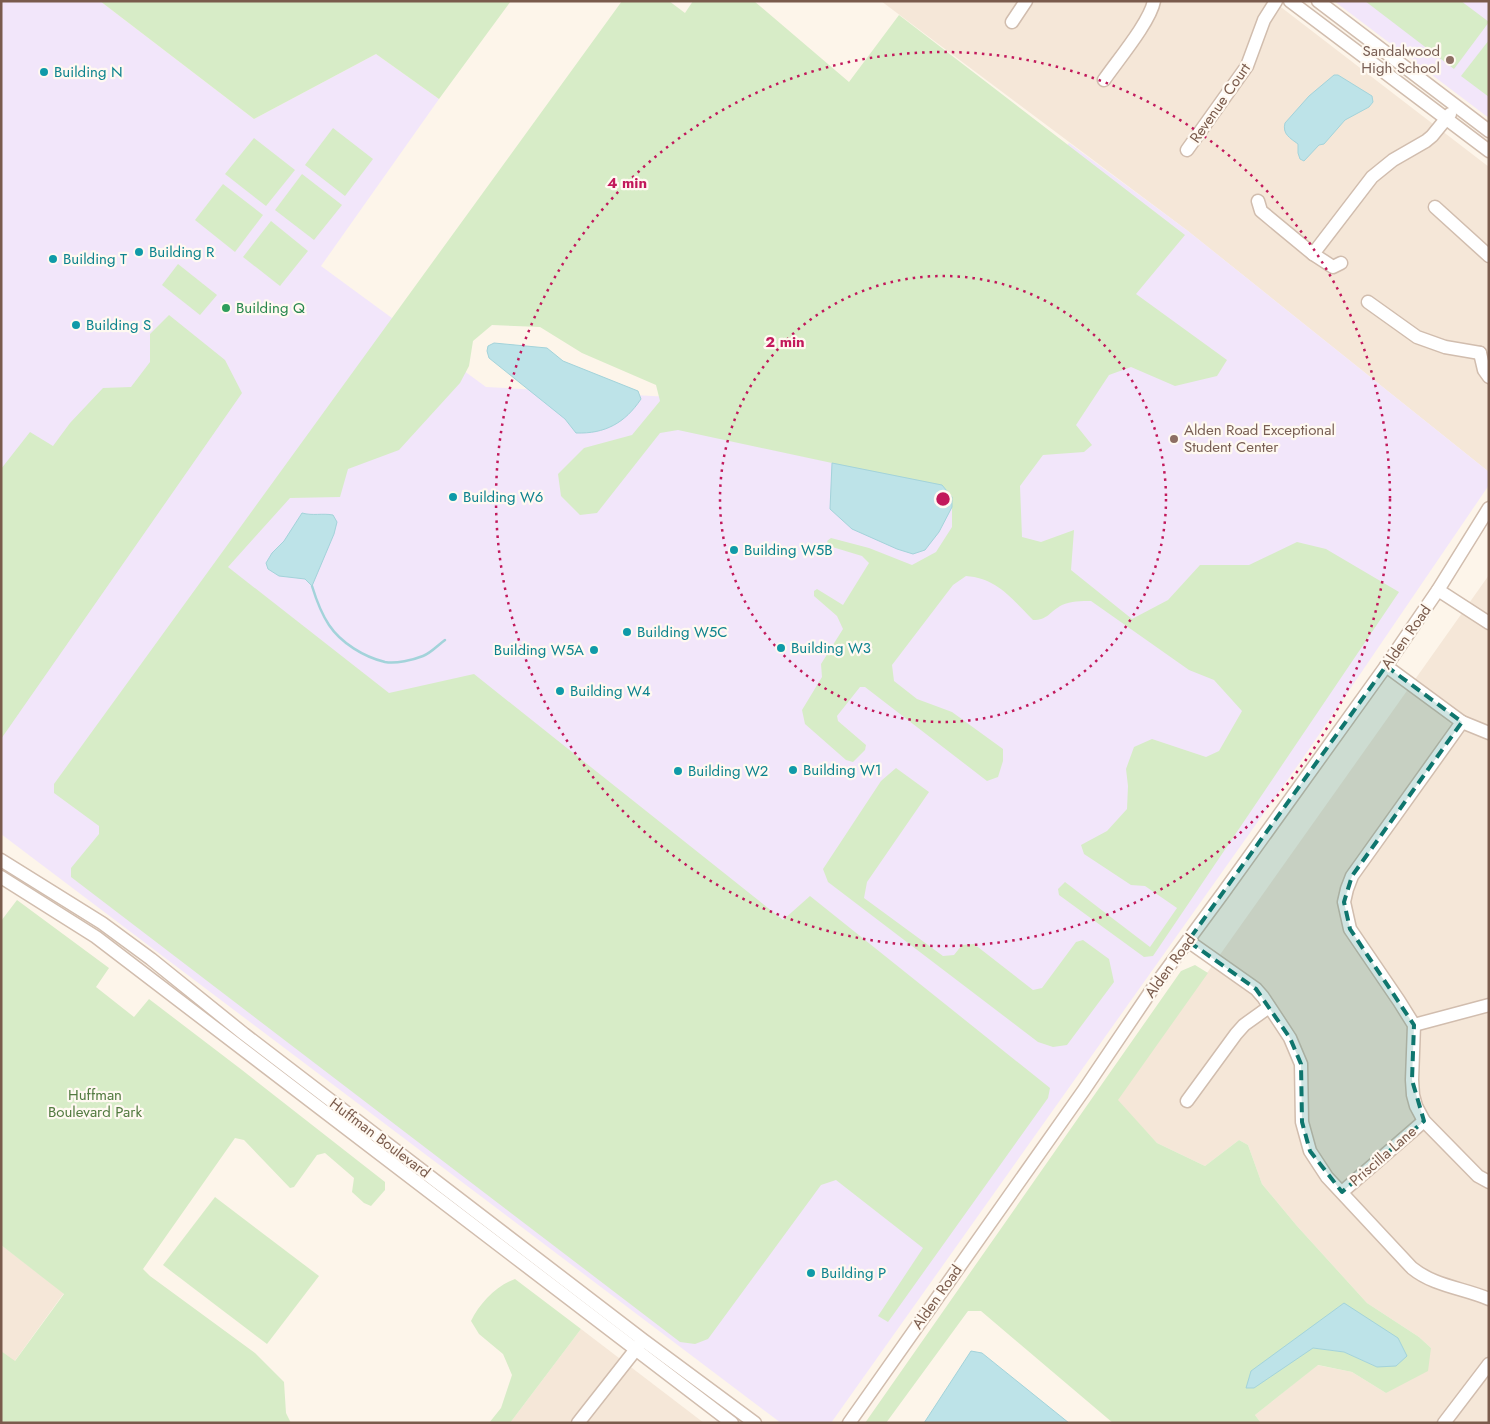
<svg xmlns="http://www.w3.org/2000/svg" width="1490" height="1424" viewBox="0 0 1490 1424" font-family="Jost,sans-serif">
	<rect width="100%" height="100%" fill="#fdf5ea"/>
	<!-- residential -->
	<g fill="#f5e7d8">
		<path d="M 881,1 L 1273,1 L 1489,167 L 1489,472 L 1188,231 Z"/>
		<path d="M 1489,575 L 1489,1423 L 1261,1423 L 1255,1415 L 1317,1365 L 1352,1372 L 1386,1393 L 1431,1348 L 1419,1337 L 1367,1303 L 1297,1226 L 1262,1184 L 1248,1145 L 1239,1140 L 1205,1166 L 1157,1143 L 1117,1100 Z"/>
		<path d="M 1,1245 L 64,1293 L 14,1362 L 1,1351 Z"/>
		<path d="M 581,1329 L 704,1423 L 510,1423 Z"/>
	</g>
	<!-- education -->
	<g fill="#f2e6fa">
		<path d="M 1,1 L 100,1 L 254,119 L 376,54 L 439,99 L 321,266 L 486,387 L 859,407 L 1069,143 L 1188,231 L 1489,472 L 1489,485 L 1303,758 L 831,1423 L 781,1423 L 1,834 Z"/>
		<path d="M 1334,1 L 1489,1 L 1489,118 Z"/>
	</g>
	<!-- green -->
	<g fill="#d7ecc7" fill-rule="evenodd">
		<path d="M 100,1 L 511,1 L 439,99 L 376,54 L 254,119 Z"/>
		<path d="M 622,1 L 669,1 L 685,13 L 693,1 L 754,1 L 849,82 L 899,15 L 1185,235 L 1136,294 L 1227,360 L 1217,376 L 1175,386 L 1131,367 L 1109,375 L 1076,425 L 1092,445 L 1084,452 L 1043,455 L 1020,486 L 1022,537 L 1041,542 L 1074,530 L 1071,570 L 1132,619 L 1168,600 L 1200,565 L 1249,565 L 1297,542 L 1326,549 L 1399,592 L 1153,956 L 1144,957 L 1059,895 L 1058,889 L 1065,882 L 1150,947 L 1177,908 L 1145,886 L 1131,885 L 1084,854 L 1081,845 L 1107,831 L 1127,809 L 1128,786 L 1126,769 L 1134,747 L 1152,739 L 1206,757 L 1219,751 L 1242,711 L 1214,680 L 1189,670 L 1091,601 C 1081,601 1071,601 1062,605 C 1049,612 1048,620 1033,620 C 1012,599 997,578 966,576 L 953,585 L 892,665 L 894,681 L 917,699 L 952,712 L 1003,749 L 1003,761 L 998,777 L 987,781 L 865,687 L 860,687 L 837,716 L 838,721 L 866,745 L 865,750 L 853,762 L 846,760 L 805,724 L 802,710 L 822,677 L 821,664 L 843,629 L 837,616 L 814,596 L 814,591 L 817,589 L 843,605 L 869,563 L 862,556 L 829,546 L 827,541 L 831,538 L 869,548 L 912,565 L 936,552 L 952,527 L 952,497 L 832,463 L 678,430 L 660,433 L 597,513 L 580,515 L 561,496 L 558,474 L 584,448 L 632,435 L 660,401 L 656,385 L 582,353 L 540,327 L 492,325 L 473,341 L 469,366 L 460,383 L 399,450 L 348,469 L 340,497 L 290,498 L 228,567 L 389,693 L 474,674 L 783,920 L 810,896 L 1050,1088 L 1048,1098 L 888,1322 L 878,1316 L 923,1248 L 836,1180 L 821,1185 L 708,1339 L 695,1344 L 680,1342 L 71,877 L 71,868 L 99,834 L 99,826 L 54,793 L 54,784 Z"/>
		<path d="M 1365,1 L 1461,1 L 1489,22 L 1454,69 Z"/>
		<path d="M 1489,40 L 1489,97 L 1461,76 Z"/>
		<path d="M 333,128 L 373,159 L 345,196 L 305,165 Z"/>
		<path d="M 254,138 L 295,170 L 266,206 L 225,174 Z"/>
		<path d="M 302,174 L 342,205 L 314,240 L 275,210 Z"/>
		<path d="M 223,184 L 263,215 L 235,252 L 195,220 Z"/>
		<path d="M 271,221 L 308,251 L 280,286 L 243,257 Z"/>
		<path d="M 178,264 L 217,295 L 200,315 L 162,285 Z"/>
		<path d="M 169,315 L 225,360 L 242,393 L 1,739 L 1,469 L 30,432 L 53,446 L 70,423 L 103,388 L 131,387 L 150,362 L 150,334 Z"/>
		<path d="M 896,768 L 929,792 L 867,882 L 864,898 L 943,956 L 954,955 L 962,945 L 974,944 L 1033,990 L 1042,988 L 1076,942 L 1083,940 L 1109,959 L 1114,982 L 1067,1045 L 1053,1047 L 1038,1042 L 828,882 L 823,869 L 881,781 Z"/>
		<path d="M 17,900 L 109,968 L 96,987 L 134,1017 L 149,999 L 242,1070 L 385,1182 L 385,1190 L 371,1206 L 364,1203 L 352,1192 L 354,1178 L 325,1153 L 317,1155 L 294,1187 L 290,1188 L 244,1140 L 235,1138 L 143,1269 L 150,1276 L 255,1353 L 284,1382 L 286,1413 L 291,1423 L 1,1423 L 1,1351 L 15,1361 L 64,1294 L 1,1245 L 1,921 Z"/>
		<path d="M 1195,965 L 1208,973 L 1118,1100 L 1157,1143 L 1205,1166 L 1239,1140 L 1248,1145 L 1262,1184 L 1297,1226 L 1367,1303 L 1419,1337 L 1431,1348 L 1428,1371 L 1386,1393 L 1352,1372 L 1318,1365 L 1255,1415 L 1261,1423 L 1113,1423 L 981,1311 L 968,1311 L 886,1423 L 865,1423 L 1181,971 ZM 1398,1338 L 1377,1367 L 1344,1352 L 1313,1348 Z"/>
		<path d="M 215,1197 L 319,1276 L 267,1344 L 163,1265 Z"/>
		<path d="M 515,1279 L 581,1329 L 510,1423 L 489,1423 L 501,1408 L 512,1375 L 503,1354 L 479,1334 L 471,1321 C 480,1303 496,1286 515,1279 Z"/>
	</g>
	<!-- water -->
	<g fill="#bde3e8" stroke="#a3d3da">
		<path d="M 1334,75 L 1338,75 L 1372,96 L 1373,102 L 1369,107 L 1345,120 L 1324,144 L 1319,145 L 1304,161 L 1300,159 L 1298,153 L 1298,144 C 1290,138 1282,134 1285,123 L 1309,96 Z"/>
		<path d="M 494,343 L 547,348 L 563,361 L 638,391 L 641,399 C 625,423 605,434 576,433 L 565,419 L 489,358 L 487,351 L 488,346 Z"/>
		<path d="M 832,463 L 942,485 L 952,497 L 952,507 L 939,532 L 925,550 L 913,554 L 897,549 L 852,529 L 830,509 Z"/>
		<path d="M 302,513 C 313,516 322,513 333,515 L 337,522 L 334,534 L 312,586 L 305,579 L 279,576 L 268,569 L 266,563 L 272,553 L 284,541 Z"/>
		<path d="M 1344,1303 L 1398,1338 L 1407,1356 L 1396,1366 L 1377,1367 L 1344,1352 L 1313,1348 L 1254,1388 L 1246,1388 L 1251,1371 Z"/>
		<path d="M 971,1351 L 982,1353 L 1069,1423 L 924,1423 Z"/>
	</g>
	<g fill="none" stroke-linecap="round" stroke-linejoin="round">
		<!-- stream -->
		<path stroke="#a3d3da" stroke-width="2.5" d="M 312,586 C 316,599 321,613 329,625 C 341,643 364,657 385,662 C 396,664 413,660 423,656 C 431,653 438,645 445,640"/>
		<!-- minor casing -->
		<g stroke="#d1bdae" stroke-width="15">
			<g id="minor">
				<path d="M 1290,1 L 1489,151"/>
				<path d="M 1318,1 L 1489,131"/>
				<path d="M 1012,22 L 1026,1"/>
				<path d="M 1104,80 C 1117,61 1150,22 1154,1"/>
				<path d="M 1187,150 L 1247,66 L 1264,20 L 1276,1"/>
				<path d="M 1258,201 L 1261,211 L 1313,254 L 1333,267 L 1341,263"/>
				<path d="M 1435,207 L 1489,256"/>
				<path d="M 1313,254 L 1372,177 L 1393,160 L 1426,141 L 1432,136 L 1450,114"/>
				<path d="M 1368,302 L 1417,337 L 1445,347 L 1480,353"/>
				<path d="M 1480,353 L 1484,370 L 1489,377"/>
				<path d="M 1438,590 L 1489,623"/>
				<path d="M 1386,666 L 1462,722 L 1489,733"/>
				<path d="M 1462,722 L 1352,876 L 1347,889 L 1344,902 L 1350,929 L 1399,1001 L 1414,1025 L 1412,1080 L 1413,1095 L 1416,1106 L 1424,1121 L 1478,1176 L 1489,1182"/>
				<path d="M 1,860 L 102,923 L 151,959 L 244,1034 L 643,1340 L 755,1423"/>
				<path d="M 1,877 L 96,937 L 732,1423"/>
				<path d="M 1188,941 L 1256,989 L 1263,997 L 1290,1038 L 1301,1064 L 1302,1122 L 1310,1151 L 1327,1177 L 1412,1268 C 1434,1286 1463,1288 1489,1299"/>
				<path d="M 1414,1025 L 1489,1005"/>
				<path d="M 1187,1101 L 1236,1034 L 1244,1025 L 1269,1007"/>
				<path d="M 1342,1192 L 1424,1121"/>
				<path d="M 578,1423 L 640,1344"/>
				<path d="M 849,1423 L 1084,1090 L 1153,988 L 1223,893 L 1386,666 L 1438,590 L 1489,508"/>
				<path d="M 1444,1423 L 1489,1364"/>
			</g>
		</g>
		<!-- minor -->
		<use href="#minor" stroke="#fff" stroke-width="12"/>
	</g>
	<!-- marked area -->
	<path fill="#0f766e" fill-opacity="0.2" stroke="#0f766e" stroke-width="4" stroke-dasharray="10 6" stroke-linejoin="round" d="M 1386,666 L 1462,722 L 1352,876 L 1344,902 L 1350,929 L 1414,1025 L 1412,1080 L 1424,1121 L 1342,1192 L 1310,1151 L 1302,1122 L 1301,1064 L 1290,1038 L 1256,989 L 1188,941 Z"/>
	<!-- distance rings -->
	<g fill="none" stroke="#c2185b" stroke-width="2.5" stroke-dasharray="2.5 5">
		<circle cx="943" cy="499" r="223"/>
		<circle cx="943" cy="499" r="447"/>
	</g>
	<!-- markers -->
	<g fill="#8d6e63" stroke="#fff9f1" stroke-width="2">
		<circle cx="1450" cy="60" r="5"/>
		<circle cx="1174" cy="439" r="5"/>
	</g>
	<g fill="#0f9aa8" stroke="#fff9f1" stroke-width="2">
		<circle cx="44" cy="72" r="5"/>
		<circle cx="139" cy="252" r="5"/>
		<circle cx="53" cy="259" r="5"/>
		<circle cx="76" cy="325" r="5"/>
		<circle cx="453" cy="497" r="5"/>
		<circle cx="734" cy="550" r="5"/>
		<circle cx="627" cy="632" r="5"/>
		<circle cx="781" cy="648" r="5"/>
		<circle cx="594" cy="650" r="5"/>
		<circle cx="560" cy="691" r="5"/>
		<circle cx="793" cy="770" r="5"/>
		<circle cx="678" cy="771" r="5"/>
		<circle cx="811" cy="1273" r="5"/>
	</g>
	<circle fill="#2e9e5b" stroke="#fff9f1" stroke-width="2" cx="226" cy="308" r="5"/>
	<g text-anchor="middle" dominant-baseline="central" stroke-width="4.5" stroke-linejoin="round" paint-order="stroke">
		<!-- education labels -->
		<g font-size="15" fill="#785e54" stroke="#fff9f1" text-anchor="end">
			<text x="1440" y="51">Sandalwood<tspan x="1440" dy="17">High School</tspan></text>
			<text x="1184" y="430" text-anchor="start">Alden Road Exceptional<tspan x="1184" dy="17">Student Center</tspan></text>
		</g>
		<!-- culture labels -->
		<g font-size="15" fill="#0d838f" stroke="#fff9f1" text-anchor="start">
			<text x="54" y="72">Building N</text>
			<text x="149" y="252">Building R</text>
			<text x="63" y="259">Building T</text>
			<text x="86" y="325">Building S</text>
			<text x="463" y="497">Building W6</text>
			<text x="744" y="550">Building W5B</text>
			<text x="637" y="632">Building W5C</text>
			<text x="791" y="648">Building W3</text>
			<text x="584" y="650" text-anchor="end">Building W5A</text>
			<text x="570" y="691">Building W4</text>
			<text x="803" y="770">Building W1</text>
			<text x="688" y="771">Building W2</text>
			<text x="821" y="1273">Building P</text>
		</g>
		<!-- street labels -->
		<g font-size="15" fill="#7a5b4c" stroke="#fff9f1">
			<text transform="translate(1220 103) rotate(-55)">Revenue Court</text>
			<text transform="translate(1406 637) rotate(-55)">Alden Road</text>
			<text transform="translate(1170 966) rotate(-54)">Alden Road</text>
			<text transform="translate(380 1138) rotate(37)">Huffman Boulevard</text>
			<text transform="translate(1383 1156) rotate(-41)">Priscilla Lane</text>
			<text transform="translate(937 1297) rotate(-55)">Alden Road</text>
		</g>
		<!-- leisure labels -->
		<g font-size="15" fill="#27864d" stroke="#fff9f1" text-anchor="start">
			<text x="236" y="308">Building Q</text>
		</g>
		<!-- park labels -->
		<g font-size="15" fill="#527a40" stroke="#fff9f1">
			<text x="95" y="1095">Huffman<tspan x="95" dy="17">Boulevard Park</tspan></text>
		</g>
	</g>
	<circle cx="943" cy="499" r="8" fill="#c2185b" stroke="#fff9f1" stroke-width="2.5"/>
	<g font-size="15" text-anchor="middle" font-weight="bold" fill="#c2185b" stroke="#fff9f1" stroke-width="4.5" stroke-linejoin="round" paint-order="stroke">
		<text x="627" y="188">4 min</text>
		<text x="785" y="347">2 min</text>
	</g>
	<!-- border -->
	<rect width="1490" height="1424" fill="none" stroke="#7a5b4c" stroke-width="5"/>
</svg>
